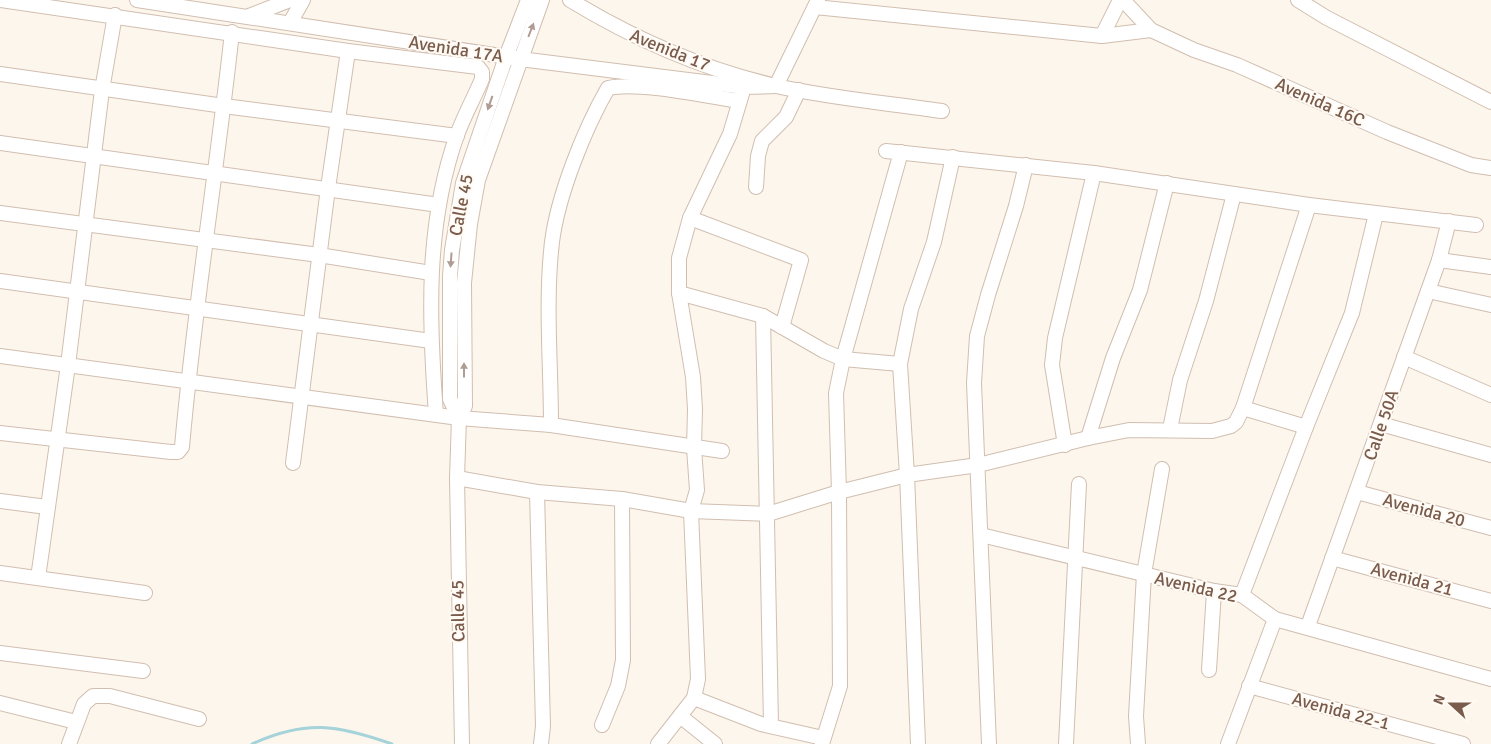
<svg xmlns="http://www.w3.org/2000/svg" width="1491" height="744" viewBox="0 0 1491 744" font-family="Signika,sans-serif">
	<rect width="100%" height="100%" fill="#fdf6ec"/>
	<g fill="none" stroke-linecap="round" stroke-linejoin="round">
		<!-- stream -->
		<path stroke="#a5d3da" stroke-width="3" d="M 252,744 C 306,719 338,725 392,744"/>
		<!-- minor casing -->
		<g stroke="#d1beb0" stroke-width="16">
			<g id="minor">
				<path d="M 1,0 L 348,51 L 478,67 L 482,72 L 482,79 C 474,98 464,116 457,135 C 425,225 429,321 436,414"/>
				<path d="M 137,0 L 520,59 L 744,87 L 776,86"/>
				<path d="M 570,0 C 634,39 702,69 776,86 C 830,98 887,103 942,111"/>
				<path d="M 1123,0 L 1151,30 L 1194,50 L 1237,65 L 1387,132 L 1471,165 L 1491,168"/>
				<path d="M 1298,0 L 1327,18 L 1491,102"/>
				<path d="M 815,7 L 1102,36 L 1151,30"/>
				<path d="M 249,16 L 290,0"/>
				<path d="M 290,23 L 303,0"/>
				<path d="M 1102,36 L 1120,0"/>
				<path d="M 0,74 L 224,106 L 457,136"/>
				<path d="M 776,86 L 818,0"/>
				<path d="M 0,143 L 439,205"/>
				<path d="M 886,151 L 1094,173 L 1309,205 L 1476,225"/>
				<path d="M 756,187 L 758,156 L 762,141 L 786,117 L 799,90"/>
				<path d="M 0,213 L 319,255 L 431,273"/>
				<path d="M 690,218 L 801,260 L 782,327"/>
				<path d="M 1439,260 L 1491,267"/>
				<path d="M 0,281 L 431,341"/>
				<path d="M 1428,291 L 1491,305"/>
				<path d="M 679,293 L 763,316 L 824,351 L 843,359 L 900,364"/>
				<path d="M 763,316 L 771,725"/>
				<path d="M 0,356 L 459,418 L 551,425 L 722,451"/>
				<path d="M 1404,357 L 1491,395"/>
				<path d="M 1243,408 L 1309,205"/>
				<path d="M 459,418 L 450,399 L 450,276 L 452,250 L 463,183 L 506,57 L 528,0"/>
				<path d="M 1381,424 L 1491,455"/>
				<path d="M 551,425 C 551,365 545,302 552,242 C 558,195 584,130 608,88 C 639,81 705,96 739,101"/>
				<path d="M 1170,429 L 1180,380 L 1206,301 L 1234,194"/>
				<path d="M 0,433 L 171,452 L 178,452 L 182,447 C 194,308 217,171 232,32"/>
				<path d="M 1088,438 L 1113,358 L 1140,290 L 1167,183"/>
				<path d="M 1065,445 L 1052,365 L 1055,338 L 1094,173"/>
				<path d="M 293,463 L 328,188 L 348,51"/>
				<path d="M 457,478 L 537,492 L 622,499 L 691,511 L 768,514 L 839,492 L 907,475 L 978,465 L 1088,438 L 1129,430 L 1212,431 L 1231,426 L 1236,422 L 1243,408 L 1306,427"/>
				<path d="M 537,492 L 543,726 L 541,744"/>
				<path d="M 1357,492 L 1491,528"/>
				<path d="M 0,501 L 47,507"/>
				<path d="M 981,535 L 1214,591 L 1242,595 L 1275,619 L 1491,679"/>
				<path d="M 1332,558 L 1491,601"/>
				<path d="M 0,573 L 145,593"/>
				<path d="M 38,578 L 68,365 L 102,90 L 115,15"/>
				<path d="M 1242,595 L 1306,427 L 1352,313 L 1376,214"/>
				<path d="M 1308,626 L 1439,260 L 1449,221"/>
				<path d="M 0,653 L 143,671"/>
				<path d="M 1209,670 L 1214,591"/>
				<path d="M 1249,686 L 1463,744"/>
				<path d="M 694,698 L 761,724 L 823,738"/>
				<path d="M 0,703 L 76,722"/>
				<path d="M 680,716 L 715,744"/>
				<path d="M 602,725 L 618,686 L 623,660 L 622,499"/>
				<path d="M 69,744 L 84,704 L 93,696 L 110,696 L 199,719"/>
				<path d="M 462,744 L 457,478 L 459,418 L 465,406 L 464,283 L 470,224 L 478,180 L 542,0"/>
				<path d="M 658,744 L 694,698 L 698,679 L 691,511 L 697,490 L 694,448 L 695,409 L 693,377 L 679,293 L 679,258 L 690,218 L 730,134 L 744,87"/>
				<path d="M 822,744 L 840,686 L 839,492 L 836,393 L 843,359 L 901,152"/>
				<path d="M 918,744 L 907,475 L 900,364 L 911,309 L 934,242 L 953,157"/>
				<path d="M 989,744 L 974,383 L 977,336 L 988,295 L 1016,206 L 1026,165"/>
				<path d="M 1066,744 L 1079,484"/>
				<path d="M 1138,744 L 1136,716 L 1144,574 L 1162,469"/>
				<path d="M 1228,744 L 1275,619"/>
			</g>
		</g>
		<!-- minor -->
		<use href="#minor" stroke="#fff" stroke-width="14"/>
	</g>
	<!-- one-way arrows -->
	<defs><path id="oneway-solid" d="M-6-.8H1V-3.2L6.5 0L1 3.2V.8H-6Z" transform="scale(1.25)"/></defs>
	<g fill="#af9d94">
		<use href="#oneway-solid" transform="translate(531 30) rotate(-69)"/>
		<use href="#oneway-solid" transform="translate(490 103) rotate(109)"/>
		<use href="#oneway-solid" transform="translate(451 260) rotate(94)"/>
		<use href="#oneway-solid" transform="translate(464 370) rotate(-90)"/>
	</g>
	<g text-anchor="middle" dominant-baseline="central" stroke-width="4" stroke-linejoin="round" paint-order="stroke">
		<!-- street labels -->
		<g font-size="18" fill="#7a5c4d" stroke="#fffaf3">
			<text transform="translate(456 49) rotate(9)">Avenida 17A</text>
			<text transform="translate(670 50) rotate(22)">Avenida 17</text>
			<text transform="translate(1320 102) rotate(24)">Avenida 16C</text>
			<text transform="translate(461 205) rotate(-79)">Calle 45</text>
			<text transform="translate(1381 425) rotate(-71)">Calle 50A</text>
			<text transform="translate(1424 510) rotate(15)">Avenida 20</text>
			<text transform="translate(1412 579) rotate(15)">Avenida 21</text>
			<text transform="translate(1196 587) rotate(13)">Avenida 22</text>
			<text transform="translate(458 611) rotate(-91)">Calle 45</text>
			<text transform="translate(1341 711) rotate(15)">Avenida 22-1</text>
		</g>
	</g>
	<!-- north arrow -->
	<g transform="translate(1451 704) rotate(291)" stroke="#fffaf3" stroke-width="4" paint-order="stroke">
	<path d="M0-4L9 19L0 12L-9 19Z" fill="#7a5c4d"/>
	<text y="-8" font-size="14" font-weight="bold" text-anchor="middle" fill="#7a5c4d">N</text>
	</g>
</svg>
